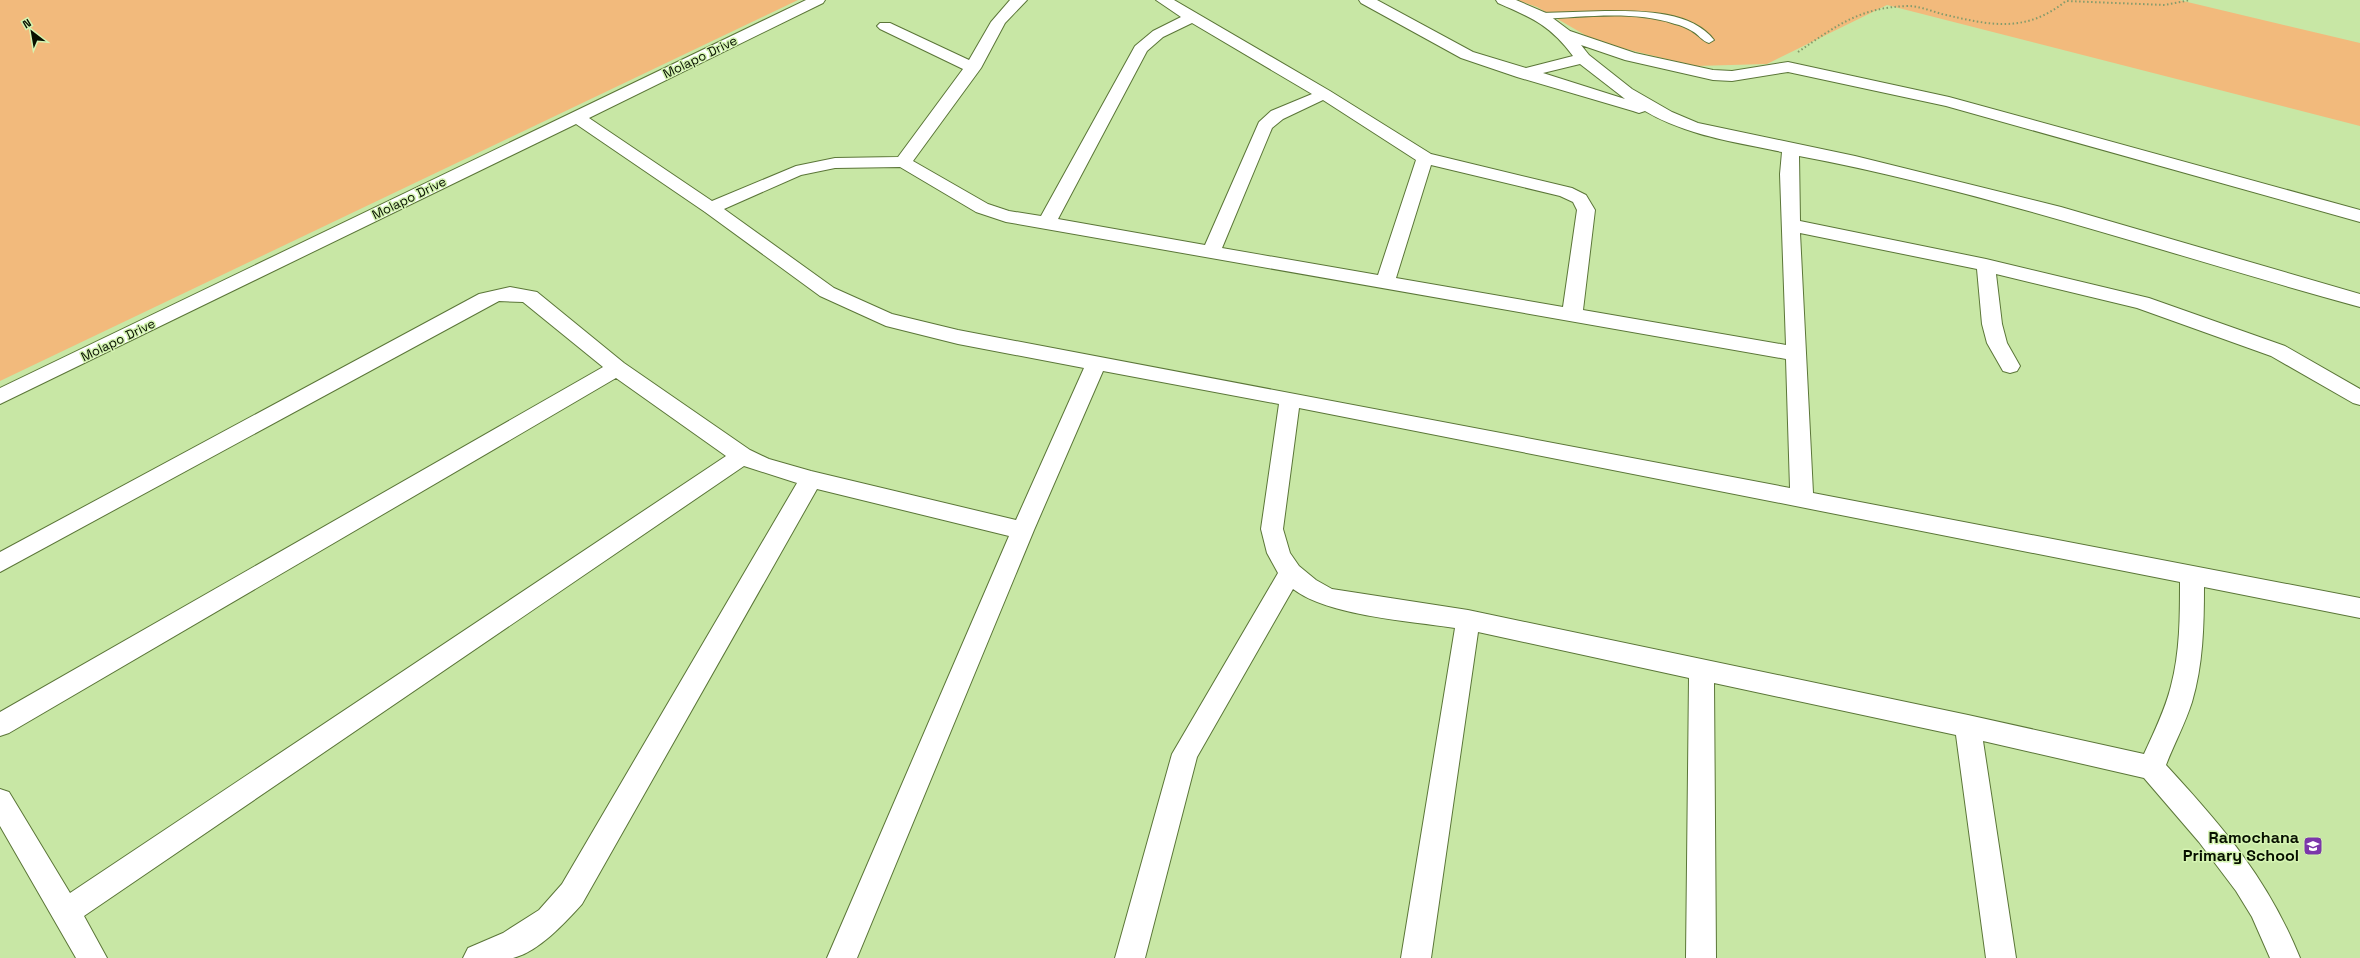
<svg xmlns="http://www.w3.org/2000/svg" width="2360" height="958" viewBox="0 0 2360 958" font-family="'Space Grotesk',sans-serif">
	<rect width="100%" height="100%" fill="#c8e7a5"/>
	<!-- green -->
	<g fill="#f2ba7c">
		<path d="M 0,0 L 798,0 L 0,381 Z"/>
		<path d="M 1517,0 L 2179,0 L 2360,43 L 2360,126 L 1887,5 L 1767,64 L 1695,66 L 1597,42 L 1537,7 Z"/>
	</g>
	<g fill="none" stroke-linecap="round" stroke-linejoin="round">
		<!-- lane casing -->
		<g stroke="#5b7638" stroke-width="2">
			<path id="lane" d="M 1605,11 C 1639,11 1691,10 1714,40 L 1709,43 C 1702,41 1698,34 1692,31 C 1687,28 1680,25 1675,24 C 1634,10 1584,17 1541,19 L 1536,16 L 1541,13 Z"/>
		</g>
		<!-- street casing -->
		<g stroke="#5b7638" stroke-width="2">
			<path id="street" d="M 806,0 L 825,0 L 823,3 L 589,118 L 712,201 L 796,166 L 835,158 L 898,157 L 963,69 L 880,29 L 877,26 L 880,23 L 890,23 L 969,60 L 991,22 L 1010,0 L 1027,0 L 1005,23 L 981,68 L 913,161 L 988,204 L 1009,211 L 1041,216 L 1135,46 L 1153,31 L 1181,17 L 1156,0 L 1174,0 L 1330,91 L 1431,154 L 1572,188 L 1586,195 L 1595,210 L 1583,310 L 1786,345 L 1780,174 L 1782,152 C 1736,142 1687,136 1645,111 L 1639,113 L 1633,111 L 1517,77 L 1461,58 L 1361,3 L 1359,0 L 1377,0 L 1473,52 L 1526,68 L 1573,56 C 1550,25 1532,18 1498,3 L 1496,0 L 1516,0 L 1546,13 L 1570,31 L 1635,53 L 1713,70 L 1732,71 L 1788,62 L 1949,97 L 2360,210 L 2360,222 L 1946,106 L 1788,72 L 1732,81 L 1713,80 L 1625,60 L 1581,45 L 1589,55 L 1632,89 L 1672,112 L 1698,123 L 1855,156 L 2061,207 L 2360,294 L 2360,307 C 2173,256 1990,192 1799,156 L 1800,221 L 1986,259 L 2149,298 L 2285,346 L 2360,389 L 2360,405 L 2353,403 L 2271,356 L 2137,308 L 1996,274 L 2002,324 L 2007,343 L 2020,366 L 2017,371 L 2010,373 L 2003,371 L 1987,343 L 1982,324 L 1977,269 L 1800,233 L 1813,493 L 2360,598 L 2360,618 L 2204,587 C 2204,626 2203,665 2192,702 C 2185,724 2174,744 2166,765 C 2223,827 2268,879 2300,958 L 2270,958 L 2252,917 L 2236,891 L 2199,842 L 2144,778 L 1983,741 L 2016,958 L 1986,958 L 1956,735 L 1714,683 L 1716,958 L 1686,958 L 1689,678 L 1478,632 L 1431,958 L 1401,958 L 1455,628 C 1410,621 1328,616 1293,589 L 1197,757 L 1145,958 L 1115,958 L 1172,754 L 1278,573 L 1267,553 L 1261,529 L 1279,404 L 1103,371 L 1034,530 L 857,958 L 827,958 L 1009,536 L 817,489 L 582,904 C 565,923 538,952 513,958 C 498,958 478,958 463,958 L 468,948 L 503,933 L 539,910 L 562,884 L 797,483 L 744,466 L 84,916 L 107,958 L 76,958 L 0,826 L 0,789 L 9,792 L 70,893 L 726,456 L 616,378 L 9,733 L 0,736 L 0,712 L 603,367 L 523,302 L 499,301 L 0,572 L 0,552 L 479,294 L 510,287 L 537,292 L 624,363 L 750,450 L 769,459 L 811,471 L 1016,520 L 1084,368 L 958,344 L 886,326 L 820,296 L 705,212 L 576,124 L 0,404 L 0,388 ZM 1192,23 L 1312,94 L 1271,111 L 1259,122 L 1205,245 L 1058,219 L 1147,51 L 1163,37 ZM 1580,64 L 1620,95 L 1625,99 L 1543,73 ZM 1323,100 L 1416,160 L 1378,275 L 1222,248 L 1272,128 L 1283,119 ZM 1431,165 L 1560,196 L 1573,202 L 1577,210 L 1563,307 L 1396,278 ZM 900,167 L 976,212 L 1006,222 L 1786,359 L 1790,488 L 958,330 L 892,314 L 834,288 L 724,209 L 801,175 L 835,168 ZM 1299,408 L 2180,582 C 2180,617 2180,652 2171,686 C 2165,710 2154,732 2144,754 L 1968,715 L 1468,610 L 1332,589 L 1316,580 L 1299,566 L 1290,553 L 1283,529 Z"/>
		</g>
		<!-- path -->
		<path stroke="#849b6b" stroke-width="2" stroke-dasharray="1.5 2.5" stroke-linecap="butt" d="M 1798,52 C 1836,26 1860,7 1909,6 C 1919,6 1931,11 1942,14 C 1989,25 2025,34 2066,1 L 2165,5 L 2190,0"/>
		<!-- lane -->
		<use href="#lane" fill="#fff" fill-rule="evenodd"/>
		<!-- street -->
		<use href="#street" fill="#fff" fill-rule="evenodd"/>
	</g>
	<!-- icons -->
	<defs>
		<g id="school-square" transform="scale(1)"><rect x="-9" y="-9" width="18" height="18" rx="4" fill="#7b36aa" stroke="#d5f4b1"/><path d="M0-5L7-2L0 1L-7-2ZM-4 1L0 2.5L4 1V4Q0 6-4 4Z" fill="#fff"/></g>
	</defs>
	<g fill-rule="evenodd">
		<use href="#school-square" x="2313" y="846"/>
	</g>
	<g text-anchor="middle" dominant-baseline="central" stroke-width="3" stroke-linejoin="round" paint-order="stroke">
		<!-- street labels -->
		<g font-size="13" fill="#071000" stroke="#d5f4b1">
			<text transform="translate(700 57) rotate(-26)">Molapo Drive</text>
			<text transform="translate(409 198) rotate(-26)">Molapo Drive</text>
			<text transform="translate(118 340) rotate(-26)">Molapo Drive</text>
		</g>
		<!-- near-poi labels -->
		<g font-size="16" font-weight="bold" fill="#071000" stroke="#d5f4b1" text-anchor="end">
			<text x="2299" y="837">Ramochana<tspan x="2299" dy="18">Primary School</tspan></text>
		</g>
	</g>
	<!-- north arrow -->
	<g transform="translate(32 32) rotate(329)" stroke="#d5f4b1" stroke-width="3" paint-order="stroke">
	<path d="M0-3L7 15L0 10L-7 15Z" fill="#071000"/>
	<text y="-6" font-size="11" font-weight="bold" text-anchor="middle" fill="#071000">N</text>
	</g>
</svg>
